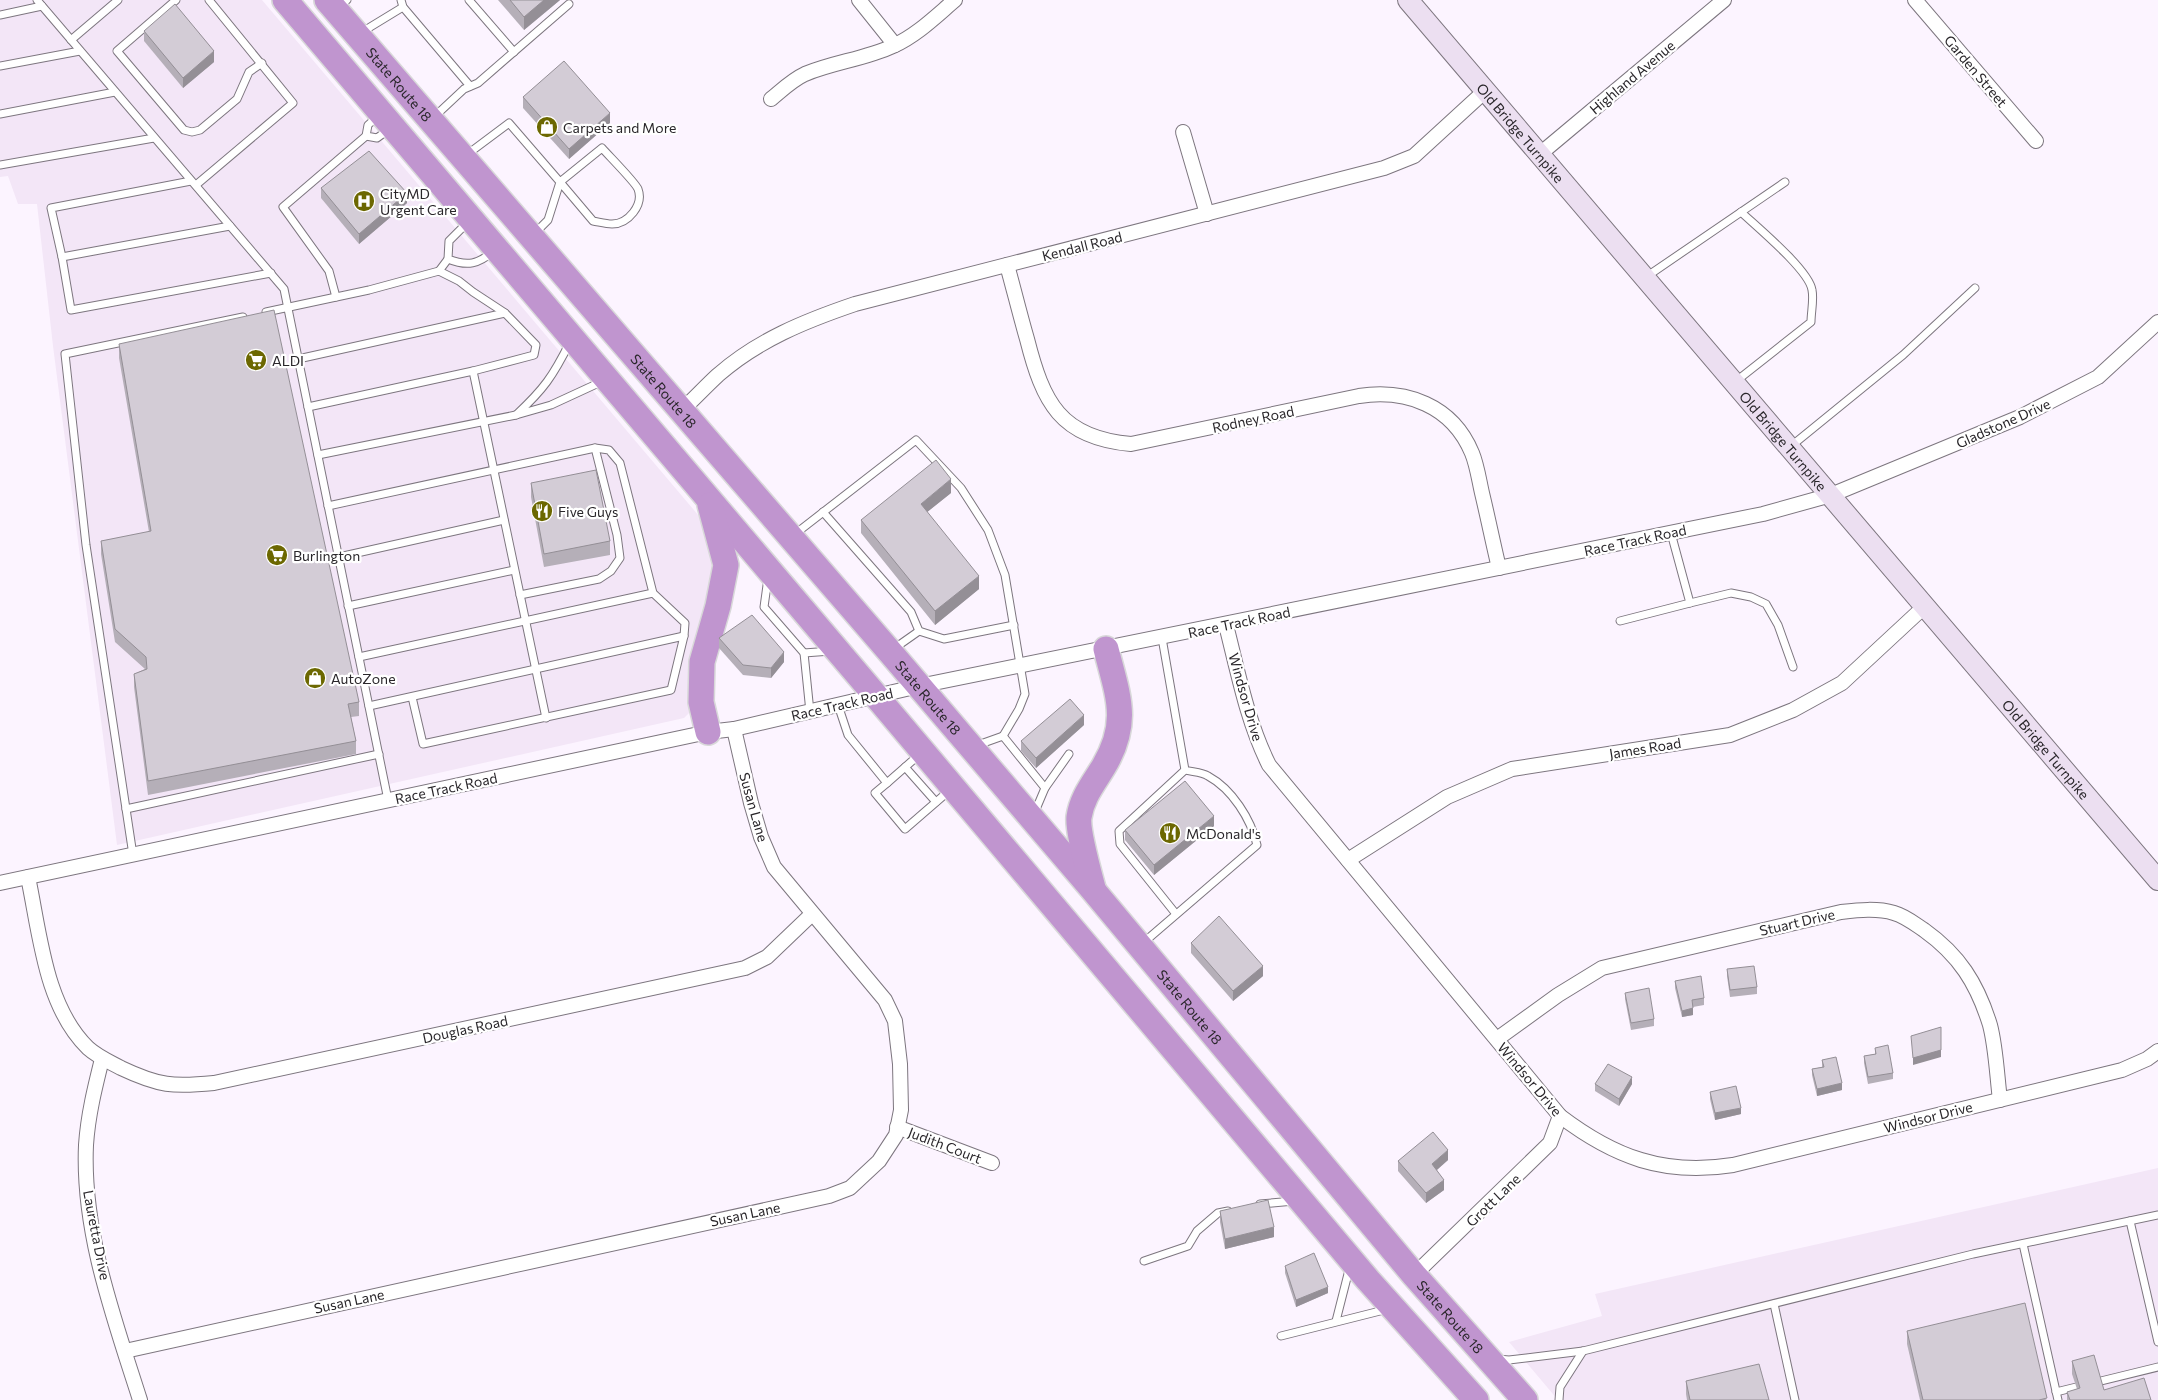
<svg xmlns="http://www.w3.org/2000/svg" width="2158" height="1400" viewBox="0 0 2158 1400" font-family="Commissioner,sans-serif">
	<rect width="100%" height="100%" fill="#fcf4ff"/>
	<!-- built -->
	<g fill="#f3e6f7">
		<path d="M 0,0 L 262,0 L 699,516 L 713,546 L 711,588 L 695,707 L 684,718 L 117,845 L 53,346 L 37,204 L 18,204 L 8,176 L 0,177 Z"/>
		<path d="M 2158,1168 L 2158,1400 L 1558,1400 L 1509,1342 L 1602,1316 L 1595,1294 Z"/>
	</g>
	<g fill="none" stroke-linecap="round" stroke-linejoin="round">
		<!-- lane casing -->
		<g stroke="#7d767f" stroke-width="9">
			<g id="lane">
				<path d="M 37,0 L 284,289 L 388,800"/>
				<path d="M 176,0 L 117,51 L 184,130 L 192,132 L 200,130 L 237,99 L 249,72 L 262,63"/>
				<path d="M 401,0 L 403,7 L 470,86"/>
				<path d="M 469,0 L 514,52"/>
				<path d="M 338,8 L 347,0"/>
				<path d="M 0,15 L 42,6"/>
				<path d="M 362,32 L 403,7"/>
				<path d="M 71,40 L 118,0"/>
				<path d="M 0,66 L 80,51"/>
				<path d="M 0,114 L 115,92"/>
				<path d="M 377,117 L 368,125 L 366,136 L 377,138 L 388,130"/>
				<path d="M 433,118 L 464,89 L 478,83 L 569,4"/>
				<path d="M 465,156 L 509,123 L 560,182 L 602,148 C 609,156 635,182 638,189 C 644,205 628,224 612,224 C 606,224 599,222 593,221 L 560,182 L 548,220 L 534,234"/>
				<path d="M 0,165 L 154,138"/>
				<path d="M 196,185 L 293,103 L 209,0"/>
				<path d="M 467,223 L 449,241 L 448,259 C 468,267 478,264 494,251"/>
				<path d="M 230,226 L 62,257 L 71,310 L 271,273"/>
				<path d="M 62,257 L 51,208 L 191,181"/>
				<path d="M 439,271 L 448,259"/>
				<path d="M 1646,277 L 1785,182"/>
				<path d="M 336,297 L 329,271 L 283,207 L 366,136"/>
				<path d="M 266,312 L 369,290 L 439,271 L 459,281 L 473,292 L 505,313 L 536,345 L 534,355 L 473,371"/>
				<path d="M 570,342 C 553,376 544,389 516,415 L 551,405 L 603,381"/>
				<path d="M 298,359 L 505,313"/>
				<path d="M 1735,382 L 1811,322 C 1811,312 1814,300 1812,290 C 1809,270 1757,227 1741,212"/>
				<path d="M 308,407 L 473,371 L 546,718"/>
				<path d="M 1790,447 L 1903,355 L 1975,288"/>
				<path d="M 318,455 L 516,415"/>
				<path d="M 328,506 L 595,448 L 609,450 L 620,463 L 653,593 L 685,623 L 684,636"/>
				<path d="M 823,512 L 911,612 L 919,631 L 944,639 L 1014,625"/>
				<path d="M 795,534 L 916,440 L 961,488 L 988,530 L 1005,575 L 1025,694 L 1019,709 L 1003,736"/>
				<path d="M 339,557 L 504,520"/>
				<path d="M 768,578 L 764,607 L 804,653 L 810,712"/>
				<path d="M 520,595 L 599,579 L 611,571 L 620,558 L 617,535 L 595,448"/>
				<path d="M 1690,603 L 1731,593 L 1751,597 L 1766,604 L 1778,625 L 1793,667"/>
				<path d="M 348,606 L 514,570"/>
				<path d="M 1620,621 L 1690,603 L 1671,533"/>
				<path d="M 892,650 L 919,631"/>
				<path d="M 804,653 L 831,651"/>
				<path d="M 359,657 L 653,593"/>
				<path d="M 838,705 L 848,735 L 887,783 L 920,754"/>
				<path d="M 369,706 L 684,636 L 671,690 L 423,744 L 412,697"/>
				<path d="M 975,746 L 1003,736 L 1045,788 L 1034,814"/>
				<path d="M 905,767 L 936,802"/>
				<path d="M 887,783 L 875,793 L 905,829 L 950,790"/>
				<path d="M 1045,788 L 1069,754"/>
				<path d="M 126,809 L 379,754"/>
				<path d="M 133,855 L 86,545 L 65,354 L 243,317"/>
				<path d="M 1176,914 L 1120,844 L 1119,831 L 1185,770"/>
				<path d="M 1143,943 L 1257,845 C 1251,819 1232,789 1208,776 C 1202,772 1192,772 1185,770 L 1162,638"/>
				<path d="M 1260,1204 L 1294,1201"/>
				<path d="M 2130,1221 L 2158,1342"/>
				<path d="M 2023,1244 L 2058,1400"/>
				<path d="M 1144,1261 L 1188,1246 L 1197,1231 L 1218,1213 L 1228,1211"/>
				<path d="M 1774,1304 L 1795,1400"/>
				<path d="M 1336,1321 L 1350,1266"/>
				<path d="M 1281,1336 L 1388,1309"/>
				<path d="M 1498,1359 L 1509,1360 L 1583,1351 L 1973,1254 L 2158,1215"/>
				<path d="M 2056,1392 L 2158,1367"/>
				<path d="M 1559,1400 L 1560,1387 L 1583,1351"/>
			</g>
		</g>
		<!-- street casing -->
		<g stroke="#7d767f" stroke-width="16">
			<g id="street">
				<path d="M 859,0 L 895,45"/>
				<path d="M 1915,0 L 2036,141"/>
				<path d="M 771,99 C 782,90 792,80 805,74 C 834,62 865,59 893,46 C 917,35 935,17 955,0"/>
				<path d="M 1183,132 L 1207,214"/>
				<path d="M 1540,154 L 1724,0"/>
				<path d="M 1007,265 C 1014,290 1020,315 1027,339 C 1043,402 1060,438 1131,444 L 1359,396 C 1406,389 1452,405 1472,453 C 1477,465 1479,480 1482,493 C 1488,518 1493,543 1499,568"/>
				<path d="M 682,410 C 694,399 706,386 718,375 C 758,340 805,321 855,304 L 1384,168 L 1414,156 L 1485,91"/>
				<path d="M 1226,625 C 1238,672 1247,721 1269,765 L 1560,1116 C 1614,1157 1664,1176 1733,1165 L 2122,1070 L 2147,1059 L 2158,1051"/>
				<path d="M 1348,860 L 1447,797 L 1512,769 L 1730,735 L 1793,710 L 1842,683 L 1925,606"/>
				<path d="M 28,877 C 40,934 45,1006 88,1048 C 98,1057 110,1062 121,1068 C 159,1086 173,1087 214,1083 L 745,968 L 767,957 L 812,914"/>
				<path d="M 0,883 L 708,732 L 734,729 L 919,686 L 1763,514 L 1831,495 L 2020,417 L 2098,377 L 2158,322"/>
				<path d="M 1497,1039 L 1558,995 L 1602,968 L 1841,912 C 1859,910 1877,908 1894,913 C 1905,916 1915,924 1924,930 C 1959,955 1977,983 1990,1025 C 1996,1048 1997,1076 2000,1100"/>
				<path d="M 102,1059 C 95,1087 88,1115 86,1145 C 82,1232 114,1318 140,1400"/>
				<path d="M 897,1127 L 992,1163"/>
				<path d="M 1414,1275 L 1550,1143 L 1560,1116"/>
				<path d="M 125,1351 L 829,1196 L 850,1188 L 879,1161 L 896,1135 L 901,1110 L 900,1064 L 895,1021 L 885,1000 L 774,867 L 761,837 L 751,803 L 734,729"/>
			</g>
		</g>
		<!-- secondary casing -->
		<g stroke="#7d767f" stroke-width="22">
			<g id="secondary">
				<path id="s1" d="M 1408,0 L 2158,880"/>
			</g>
		</g>
		<!-- highway casing -->
		<g stroke="#d8d8d9" stroke-width="28">
			<g id="highway">
				<path d="M 285,0 L 876,696 L 1368,1280 L 1476,1400"/>
				<path id="s2" d="M 327,0 L 890,652 L 1093,890 L 1414,1275 L 1525,1400"/>
				<path d="M 708,732 L 701,702 L 702,662 L 718,606 L 726,565 L 710,505"/>
				<path d="M 1093,888 C 1089,873 1077,830 1079,817 C 1082,797 1094,783 1104,766 C 1130,722 1118,696 1106,649"/>
			</g>
		</g>
		<!-- lane -->
		<use href="#lane" stroke="#fff" stroke-width="7"/>
		<!-- street -->
		<use href="#street" stroke="#fff" stroke-width="14"/>
		<!-- secondary -->
		<use href="#secondary" stroke="#ecdff1" stroke-width="20"/>
		<!-- highway -->
		<use href="#highway" stroke="#c095cf" stroke-width="25"/>
	</g>
	<!-- wall -->
	<g fill="#b5afb8">
		<path d="M 498,0 L 560,0 L 524,30 Z"/>
		<path d="M 144,31 L 214,62 L 183,88 L 144,41 Z"/>
		<path d="M 523,97 L 610,123 L 569,159 L 523,108 Z"/>
		<path d="M 321,188 L 407,203 L 359,244 L 321,198 Z"/>
		<path d="M 119,344 L 359,702 L 359,716 L 351,717 L 356,741 L 356,754 L 148,795 L 134,687 L 134,674 L 145,669 L 115,642 L 101,554 L 101,541 L 149,532 L 119,358 Z"/>
		<path d="M 531,483 L 610,541 L 610,555 L 544,567 L 531,497 Z"/>
		<path d="M 951,493 L 927,512 L 979,589 L 935,625 L 861,533 L 861,520 Z"/>
		<path d="M 719,638 L 784,662 L 771,678 L 743,675 L 719,648 Z"/>
		<path d="M 1084,725 L 1036,768 L 1021,751 L 1021,741 Z"/>
		<path d="M 1214,826 L 1154,875 L 1125,840 L 1125,830 Z"/>
		<path d="M 1191,943 L 1263,976 L 1233,1001 L 1191,953 Z"/>
		<path d="M 1727,969 L 1757,987 L 1757,994 L 1730,997 L 1727,976 Z"/>
		<path d="M 1675,981 L 1704,998 L 1704,1005 L 1693,1007 L 1693,1015 L 1682,1017 L 1675,988 Z"/>
		<path d="M 1625,993 L 1654,1019 L 1654,1026 L 1631,1030 L 1625,999 Z"/>
		<path d="M 1875,1048 L 1893,1073 L 1893,1079 L 1868,1084 L 1864,1063 L 1864,1056 L 1875,1054 Z"/>
		<path d="M 1822,1060 L 1842,1090 L 1817,1096 L 1812,1075 L 1812,1069 L 1822,1067 Z"/>
		<path d="M 1595,1084 L 1632,1084 L 1619,1106 L 1595,1091 Z"/>
		<path d="M 1710,1092 L 1741,1114 L 1715,1120 L 1710,1099 Z"/>
		<path d="M 1448,1160 L 1437,1170 L 1444,1190 L 1426,1203 L 1398,1171 L 1398,1161 Z"/>
		<path d="M 1220,1211 L 1274,1237 L 1225,1249 L 1220,1222 Z"/>
		<path d="M 1285,1266 L 1328,1293 L 1296,1307 L 1285,1273 Z"/>
		<path d="M 1907,1331 L 2047,1400 L 1920,1400 L 1907,1344 Z"/>
		<path d="M 2072,1361 L 2104,1390 L 2151,1400 L 2067,1400 L 2067,1392 L 2077,1389 L 2072,1374 Z"/>
		<path d="M 1686,1381 L 1769,1400 L 1687,1400 L 1686,1394 Z"/>
	</g>
	<!-- shaded-wall -->
	<g fill="#948f96">
		<path d="M 544,0 L 560,0 L 524,30 L 524,17 Z"/>
		<path d="M 214,51 L 214,62 L 183,88 L 183,78 Z"/>
		<path d="M 610,113 L 610,123 L 569,159 L 569,149 Z"/>
		<path d="M 407,193 L 407,203 L 359,244 L 359,234 Z"/>
		<path d="M 951,479 L 951,493 L 921,517 L 921,504 Z"/>
		<path d="M 979,576 L 979,589 L 935,625 L 935,611 Z"/>
		<path d="M 784,652 L 784,662 L 771,678 L 771,668 Z"/>
		<path d="M 1084,715 L 1084,725 L 1036,768 L 1036,758 Z"/>
		<path d="M 1214,816 L 1214,826 L 1154,875 L 1154,865 Z"/>
		<path d="M 1263,966 L 1263,976 L 1233,1001 L 1233,991 Z"/>
		<path d="M 1693,1008 L 1693,1015 L 1682,1017 L 1682,1011 Z"/>
		<path d="M 1941,1027 L 1941,1057 L 1913,1065 L 1913,1058 Z"/>
		<path d="M 1632,1077 L 1632,1084 L 1619,1106 L 1619,1099 Z"/>
		<path d="M 1842,1083 L 1842,1090 L 1817,1096 L 1817,1089 Z"/>
		<path d="M 1741,1108 L 1741,1114 L 1715,1120 L 1715,1113 Z"/>
		<path d="M 1448,1150 L 1448,1160 L 1432,1174 L 1432,1164 Z"/>
		<path d="M 1444,1180 L 1444,1190 L 1426,1203 L 1426,1193 Z"/>
		<path d="M 1274,1227 L 1274,1237 L 1225,1249 L 1225,1239 Z"/>
		<path d="M 1328,1287 L 1328,1293 L 1296,1307 L 1296,1300 Z"/>
	</g>
	<!-- building -->
	<g fill="#d3ccd6" stroke="#948f96">
		<path d="M 510,0 L 544,0 L 524,17 Z"/>
		<path d="M 175,4 L 214,51 L 183,78 L 144,31 Z"/>
		<path d="M 564,61 L 610,113 L 569,149 L 523,97 Z"/>
		<path d="M 369,151 L 407,193 L 359,234 L 321,188 Z"/>
		<path d="M 274,310 L 359,702 L 348,704 L 356,741 L 148,781 L 134,674 L 147,669 L 146,657 L 115,629 L 101,541 L 151,531 L 119,344 Z"/>
		<path d="M 936,460 L 951,479 L 921,504 L 979,576 L 935,611 L 861,520 Z"/>
		<path d="M 596,470 L 610,541 L 544,554 L 531,483 Z"/>
		<path d="M 752,615 L 784,652 L 771,668 L 743,665 L 719,638 Z"/>
		<path d="M 1070,699 L 1084,715 L 1036,758 L 1021,741 Z"/>
		<path d="M 1185,781 L 1214,816 L 1154,865 L 1125,830 Z"/>
		<path d="M 1219,916 L 1263,966 L 1233,991 L 1191,943 Z"/>
		<path d="M 1754,966 L 1757,987 L 1730,990 L 1727,969 Z"/>
		<path d="M 1701,976 L 1704,998 L 1692,1000 L 1693,1008 L 1682,1011 L 1675,981 Z"/>
		<path d="M 1649,988 L 1654,1019 L 1631,1023 L 1625,993 Z"/>
		<path d="M 1941,1027 L 1941,1050 L 1913,1058 L 1911,1036 Z"/>
		<path d="M 1888,1045 L 1893,1073 L 1868,1077 L 1864,1056 L 1876,1054 L 1875,1048 Z"/>
		<path d="M 1836,1057 L 1842,1083 L 1817,1089 L 1812,1069 L 1824,1067 L 1822,1060 Z"/>
		<path d="M 1608,1064 L 1632,1077 L 1619,1099 L 1595,1084 Z"/>
		<path d="M 1736,1086 L 1741,1108 L 1715,1113 L 1710,1092 Z"/>
		<path d="M 1433,1132 L 1448,1150 L 1432,1164 L 1444,1180 L 1426,1193 L 1398,1161 Z"/>
		<path d="M 1268,1200 L 1274,1227 L 1225,1239 L 1220,1211 Z"/>
		<path d="M 1314,1253 L 1328,1287 L 1296,1300 L 1285,1266 Z"/>
		<path d="M 2025,1303 L 2047,1398 L 2039,1400 L 1923,1400 L 1907,1331 Z"/>
		<path d="M 2094,1355 L 2104,1390 L 2144,1378 L 2151,1400 L 2070,1400 L 2067,1392 L 2080,1388 L 2072,1361 Z"/>
		<path d="M 1759,1364 L 1769,1400 L 1690,1400 L 1686,1381 Z"/>
	</g>
	<!-- icons -->
	<defs>
		<g id="shop-disc" transform="scale(1.125)"><circle r="9.5" fill="#6c6801" stroke="#fff"/><path d="M-5-2.5h2.3a2.7 3.5 0 0 1 5.4 0H5L5.5 6h-11ZM-1.5-2.5h3a1.5 2.3 0 0 0-3 0Z" fill="#fff"/></g>
		<g id="hospital-disc" transform="scale(1.125)"><circle r="9.5" fill="#6c6801" stroke="#fff"/><path d="M-5-5h3v3.5h4V-5h3V5h-3V1.5h-4V5h-3Z" fill="#fff"/></g>
		<g id="supermarket-disc" transform="scale(1.125)"><circle r="9.5" fill="#6c6801" stroke="#fff"/><path d="M-6-5.5h2.5l.6 2H6L4.5 2H-2.5L-4.4-4H-6ZM-1.5 3.2a1.3 1.3 0 1 0 .1 0ZM3 3.2a1.3 1.3 0 1 0 .1 0Z" fill="#fff"/></g>
		<g id="restaurant-disc" transform="scale(1.125)"><circle r="9.5" fill="#6c6801" stroke="#fff"/><path d="M-5-6h1v4h1v-4h1v4h1v-4h1v5L-1.5 .5V6h-2V.5L-5-1ZM5-6V6H3V1.5H1.5Q1.5-4 5-6Z" fill="#fff"/></g>
	</defs>
	<g fill-rule="evenodd">
		<use href="#shop-disc" x="547" y="127"/>
		<use href="#hospital-disc" x="364" y="201"/>
		<use href="#supermarket-disc" x="256" y="360"/>
		<use href="#restaurant-disc" x="542" y="511"/>
		<use href="#supermarket-disc" x="277" y="555"/>
		<use href="#shop-disc" x="315" y="678"/>
		<use href="#restaurant-disc" x="1170" y="833"/>
	</g>
	<g text-anchor="middle" dominant-baseline="central" stroke-width="4.5" stroke-linejoin="round" paint-order="stroke">
		<!-- street labels -->
		<g font-size="14" fill="#29262a" stroke="#fff">
			<text transform="translate(1976 71) rotate(50)">Garden Street</text>
			<text transform="translate(1632 77) rotate(-40)">Highland Avenue</text>
			<text stroke="none"><textPath href="#s2" startOffset="111">State Route 18</textPath></text>
			<text stroke="none"><textPath href="#s1" startOffset="174">Old Bridge Turnpike</textPath></text>
			<text transform="translate(1082 246) rotate(-14)">Kendall Road</text>
			<text stroke="none"><textPath href="#s2" startOffset="516">State Route 18</textPath></text>
			<text transform="translate(1253 419) rotate(-12)">Rodney Road</text>
			<text transform="translate(2003 423) rotate(-24)">Gladstone Drive</text>
			<text stroke="none"><textPath href="#s1" startOffset="579">Old Bridge Turnpike</textPath></text>
			<text transform="translate(1635 540) rotate(-12)">Race Track Road</text>
			<text transform="translate(1239 622) rotate(-12)">Race Track Road</text>
			<text transform="translate(1246 697) rotate(74)">Windsor Drive</text>
			<text stroke="none"><textPath href="#s2" startOffset="921">State Route 18</textPath></text>
			<text transform="translate(842 704) rotate(-13)">Race Track Road</text>
			<text transform="translate(1645 748) rotate(-9)">James Road</text>
			<text stroke="none"><textPath href="#s1" startOffset="984">Old Bridge Turnpike</textPath></text>
			<text transform="translate(446 788) rotate(-12)">Race Track Road</text>
			<text transform="translate(754 807) rotate(74)">Susan Lane</text>
			<text transform="translate(1797 922) rotate(-13)">Stuart Drive</text>
			<text stroke="none"><textPath href="#s2" startOffset="1326">State Route 18</textPath></text>
			<text transform="translate(465 1029) rotate(-12)">Douglas Road</text>
			<text transform="translate(1530 1079) rotate(50)">Windsor Drive</text>
			<text transform="translate(1928 1117) rotate(-14)">Windsor Drive</text>
			<text transform="translate(945 1145) rotate(21)">Judith Court</text>
			<text transform="translate(1493 1200) rotate(-44)">Grott Lane</text>
			<text transform="translate(745 1214) rotate(-12)">Susan Lane</text>
			<text transform="translate(97 1235) rotate(79)">Lauretta Drive</text>
			<text transform="translate(349 1301) rotate(-12)">Susan Lane</text>
			<text stroke="none"><textPath href="#s2" startOffset="1731">State Route 18</textPath></text>
		</g>
		<!-- poi labels -->
		<g font-size="14" fill="#29262a" stroke="#fff" text-anchor="start">
			<text x="563" y="127">Carpets and More</text>
			<text x="380" y="193">CityMD<tspan x="380" dy="16">Urgent Care</tspan></text>
			<text x="272" y="360">ALDI</text>
			<text x="558" y="511">Five Guys</text>
			<text x="293" y="555">Burlington</text>
			<text x="331" y="678">AutoZone</text>
			<text x="1186" y="833">McDonald's</text>
		</g>
	</g>
</svg>
